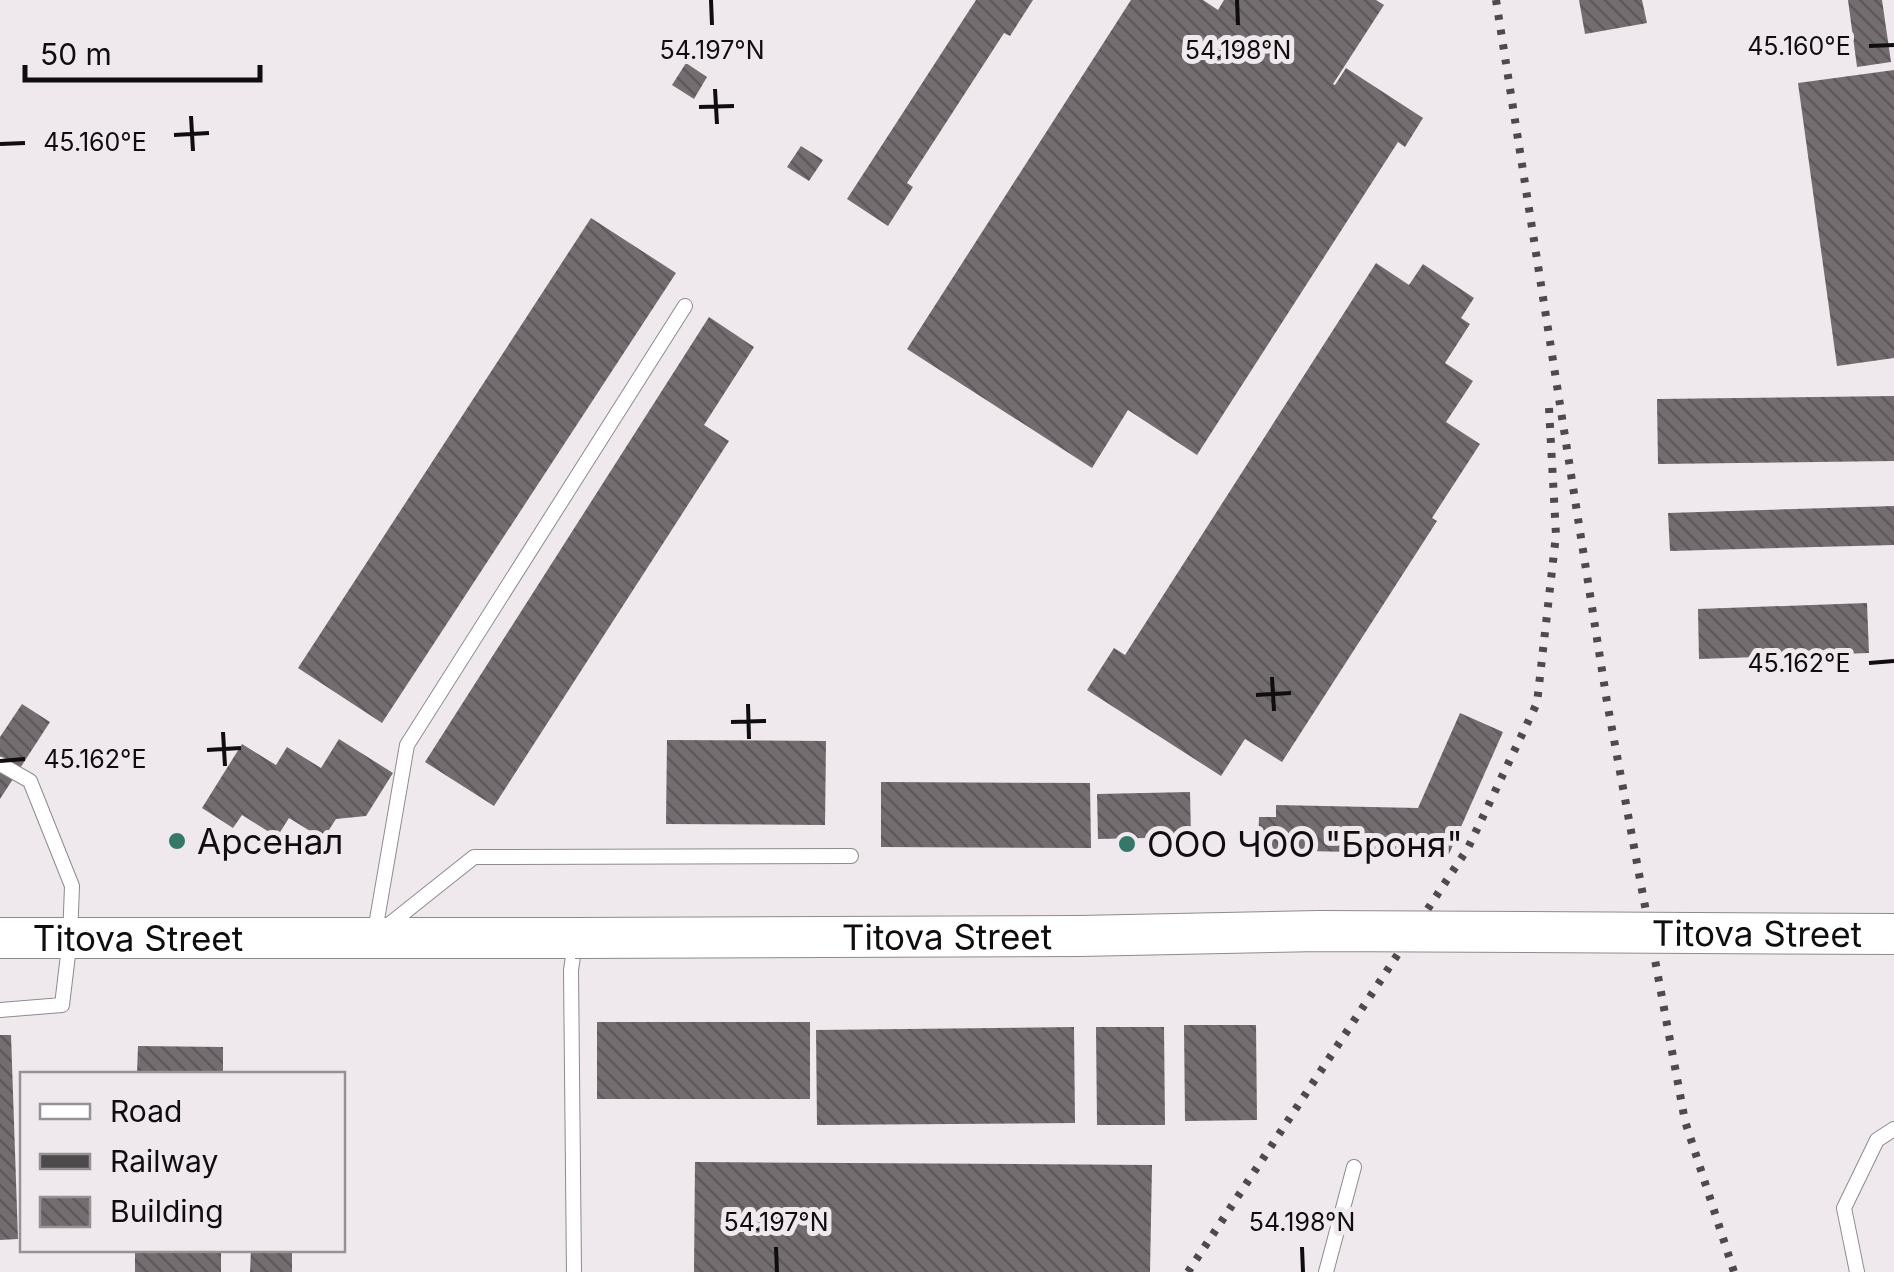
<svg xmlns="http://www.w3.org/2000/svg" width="1894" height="1272" viewBox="0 0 1894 1272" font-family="Inter,sans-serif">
	<defs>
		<pattern id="building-back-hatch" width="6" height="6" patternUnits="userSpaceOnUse" patternTransform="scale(2.5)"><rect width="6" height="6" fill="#736d70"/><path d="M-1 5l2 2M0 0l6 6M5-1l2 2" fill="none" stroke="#5d585a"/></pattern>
	</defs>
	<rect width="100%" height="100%" fill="#efe9ed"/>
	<!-- building -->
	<g fill="url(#building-back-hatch)">
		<path d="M 976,0 L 1033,0 L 1010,36 L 1004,33 L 907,183 L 913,187 L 888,226 L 847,199 Z"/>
		<path d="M 1131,0 L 1203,0 L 1218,10 L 1224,0 L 1376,0 L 1384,5 L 1333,84 L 1335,85 L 1346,68 L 1423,118 L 1405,147 L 1398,142 L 1197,455 L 1128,410 L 1092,468 L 907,349 Z"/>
		<path d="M 1579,0 L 1642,0 L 1647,23 L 1585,34 Z"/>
		<path d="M 1848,0 L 1882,0 L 1891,62 L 1857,67 Z"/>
		<path d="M 686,63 L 707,77 L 694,99 L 672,85 Z"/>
		<path d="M 1894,70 L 1894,358 L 1837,366 L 1798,83 Z"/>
		<path d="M 801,146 L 823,160 L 809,181 L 787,167 Z"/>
		<path d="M 591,218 L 676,273 L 382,723 L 298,668 Z"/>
		<path d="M 1376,263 L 1409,285 L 1423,264 L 1474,298 L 1461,318 L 1470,324 L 1445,363 L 1473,381 L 1446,422 L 1480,444 L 1432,518 L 1437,521 L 1282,762 L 1245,739 L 1221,776 L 1087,690 L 1114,648 L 1125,655 Z"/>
		<path d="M 709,317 L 754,347 L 704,425 L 729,441 L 494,806 L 425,762 Z"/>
		<path d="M 1894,396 L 1894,461 L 1658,464 L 1657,399 Z"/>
		<path d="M 1894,506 L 1894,545 L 1670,551 L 1668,513 Z"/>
		<path d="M 1867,603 L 1869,653 L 1699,659 L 1698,609 Z"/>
		<path d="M 22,704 L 50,722 L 0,799 L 0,737 Z"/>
		<path d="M 1460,713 L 1503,732 L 1449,854 L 1258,850 L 1259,817 L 1276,817 L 1276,805 L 1418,808 Z"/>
		<path d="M 339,739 L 393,773 L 366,816 L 336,819 L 323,839 L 289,818 L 277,837 L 242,815 L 233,828 L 202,808 L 242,744 L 276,765 L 287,747 L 321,768 Z"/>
		<path d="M 667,740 L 826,741 L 825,825 L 666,824 Z"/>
		<path d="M 881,782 L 1090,783 L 1091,848 L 881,847 Z"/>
		<path d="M 1190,792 L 1191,837 L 1098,839 L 1097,794 Z"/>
		<rect x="597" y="1022" width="213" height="77"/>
		<path d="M 1184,1025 L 1256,1025 L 1257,1120 L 1185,1121 Z"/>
		<path d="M 1074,1027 L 1075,1123 L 817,1125 L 816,1030 Z"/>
		<path d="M 1096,1027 L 1164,1027 L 1165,1125 L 1097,1125 Z"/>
		<path d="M 0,1035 L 11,1035 L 18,1239 L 0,1240 Z"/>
		<path d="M 138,1046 L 223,1047 L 223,1074 L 137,1074 Z"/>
		<path d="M 695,1162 L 1152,1165 L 1150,1272 L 694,1272 Z"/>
		<rect x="135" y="1250" width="86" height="22"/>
		<path d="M 251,1250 L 292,1250 L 292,1272 L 250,1272 Z"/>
	</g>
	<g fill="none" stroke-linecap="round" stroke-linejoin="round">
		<!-- service casing -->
		<g stroke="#8f8a8d" stroke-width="16">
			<g id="service">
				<path d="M 0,764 L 30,781 L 72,886 L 70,938 L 62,1005 L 0,1010"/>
				<path d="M 386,927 L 474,857 L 851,856"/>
				<path d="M 374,937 L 407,745 L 685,306"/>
				<path d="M 574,1272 L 571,970 L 575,943"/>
				<path d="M 1326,1272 L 1354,1167"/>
				<path d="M 1857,1272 L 1844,1208 L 1877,1140 L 1894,1129"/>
			</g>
		</g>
		<!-- secondary casing -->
		<g stroke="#8f8a8d" stroke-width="42">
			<g id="secondary">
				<path id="s1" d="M 0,938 L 575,938"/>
			</g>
		</g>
		<!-- service -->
		<use href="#service" stroke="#fff" stroke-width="14"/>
		<!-- secondary -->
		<use href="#secondary" stroke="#fff" stroke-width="40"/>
		<!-- rail -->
		<g stroke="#4d4a4c" stroke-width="8" stroke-dasharray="5 10" stroke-linecap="butt">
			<path d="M 1496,0 L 1607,702 L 1685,1121 L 1734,1272"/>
			<path d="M 1188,1272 L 1468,848 L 1537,703 L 1556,535 L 1549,408"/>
		</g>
		<!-- secondary-bridge casing -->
		<g stroke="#8f8a8d" stroke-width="42" stroke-linecap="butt">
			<g id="secondary-bridge">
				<path id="s2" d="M 575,938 L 1079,936 L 1319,931 L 1894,934"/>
			</g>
		</g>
		<!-- secondary-bridge -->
		<use href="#secondary-bridge" stroke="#fff" stroke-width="40"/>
	</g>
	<!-- ticks -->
	<path fill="none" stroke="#0f0d0e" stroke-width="4" d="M 711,0 L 712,25M 1237,0 L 1238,25M 1869,46 L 1894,45M 715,89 L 717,124M 699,107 L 734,106M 191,116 L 193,151M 174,135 L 209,133M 0,144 L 25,143M 1869,663 L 1894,661M 1272,677 L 1274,711M 1256,695 L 1291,693M 748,704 L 749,739M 731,722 L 766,721M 223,732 L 225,766M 207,750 L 241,748M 0,761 L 25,759M 776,1247 L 777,1272M 1302,1247 L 1303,1272"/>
	<!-- markers -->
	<g fill="#357869" stroke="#efe9ed" stroke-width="4">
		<circle cx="177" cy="841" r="10"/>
		<circle cx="1127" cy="844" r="10"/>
	</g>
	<g text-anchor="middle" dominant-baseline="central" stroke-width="10" stroke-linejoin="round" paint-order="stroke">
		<!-- poi labels -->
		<g font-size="35" fill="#0f0d0e" stroke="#efe9ed" text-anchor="start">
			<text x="197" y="841">Арсенал</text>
			<text x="1147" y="844">ООО ЧОО "Броня"</text>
		</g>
		<!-- street labels -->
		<g font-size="35" fill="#0f0d0e" stroke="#efe9ed">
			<text stroke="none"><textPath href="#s2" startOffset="1182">Titova Street</textPath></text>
			<text stroke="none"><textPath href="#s2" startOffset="372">Titova Street</textPath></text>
			<text stroke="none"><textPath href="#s1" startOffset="138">Titova Street</textPath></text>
		</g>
	</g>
	<g font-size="25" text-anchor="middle" fill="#0f0d0e" stroke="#efe9ed" stroke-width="10" stroke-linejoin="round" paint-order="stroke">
		<text x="1799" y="55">45.160°E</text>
		<text x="712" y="59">54.197°N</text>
		<text x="1238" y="59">54.198°N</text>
		<text x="95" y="151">45.160°E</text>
		<text x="1799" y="672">45.162°E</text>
		<text x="95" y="768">45.162°E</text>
		<text x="776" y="1231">54.197°N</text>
		<text x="1302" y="1231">54.198°N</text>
	</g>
	<!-- legend -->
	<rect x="20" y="1072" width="325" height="180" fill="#efe9ed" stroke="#959194" stroke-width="2.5"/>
	<rect x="40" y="1104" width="50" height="15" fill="#ffffff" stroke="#959194" stroke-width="2.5"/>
	<text x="110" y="1122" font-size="30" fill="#0f0d0e">Road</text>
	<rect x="40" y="1154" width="50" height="15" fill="#4d4a4c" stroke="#959194" stroke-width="2.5"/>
	<text x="110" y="1172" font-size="30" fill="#0f0d0e">Railway</text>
	<rect x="40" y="1197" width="50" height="30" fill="url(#building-back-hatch)" stroke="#959194" stroke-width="2.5"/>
	<text x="110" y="1222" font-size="30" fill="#0f0d0e">Building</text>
	<!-- scale -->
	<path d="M25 65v15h235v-15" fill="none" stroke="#0f0d0e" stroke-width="5"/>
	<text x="40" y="65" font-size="30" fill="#0f0d0e" stroke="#efe9ed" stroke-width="8" paint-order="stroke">50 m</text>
</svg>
